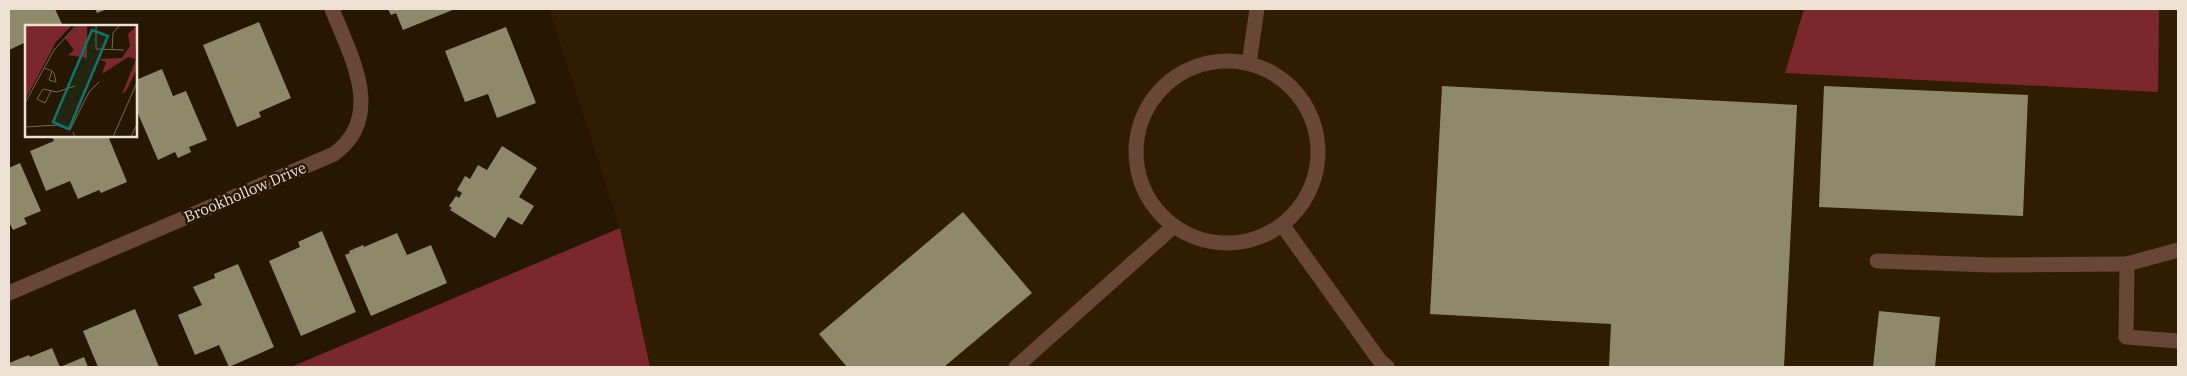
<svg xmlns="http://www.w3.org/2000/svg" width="2187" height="376" viewBox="0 0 2187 376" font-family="'IBM Plex Serif',serif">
	<rect width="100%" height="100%" fill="#271702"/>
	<!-- built -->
	<path fill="#301c00" d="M 549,9 L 2178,9 L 2178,367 L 650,367 L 620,228 Z"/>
	<!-- forest -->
	<g fill="#7b282c">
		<path d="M 1804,9 L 2159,9 L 2158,92 L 1785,73 Z"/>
		<path d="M 620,228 L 650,367 L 291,367 Z"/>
	</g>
	<!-- building -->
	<g fill="#8f896b">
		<path d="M 9,9 L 55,9 L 63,26 L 26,26 L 26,42 L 9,50 Z"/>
		<path d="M 95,9 L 107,9 L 97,13 Z"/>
		<path d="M 388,9 L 455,9 L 403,30 L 396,13 L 391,15 Z"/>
		<path d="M 259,22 L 291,98 L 259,112 L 261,117 L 237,127 L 203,45 Z"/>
		<path d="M 506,27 L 536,103 L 497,118 L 488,94 L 465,102 L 445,51 Z"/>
		<path d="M 162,69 L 173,96 L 186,91 L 207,140 L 189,147 L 191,152 L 178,158 L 175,152 L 158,160 L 136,109 L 136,80 Z"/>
		<path d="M 1442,86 L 1797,105 L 1784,367 L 1609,367 L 1611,324 L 1430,314 Z"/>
		<path d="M 1824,86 L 2028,95 L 2023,216 L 1819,207 Z"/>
		<path d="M 52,136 L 108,136 L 127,182 L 101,193 L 99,190 L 78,199 L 70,181 L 46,191 L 30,151 L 54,141 Z"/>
		<path d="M 502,146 L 537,168 L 519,197 L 534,206 L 522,225 L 508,217 L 495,238 L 450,210 L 452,208 L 449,206 L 456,196 L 459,198 L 462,193 L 457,190 L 465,176 L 470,179 L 478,165 L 487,170 Z"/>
		<path d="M 20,163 L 41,211 L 24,218 L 27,224 L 13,230 L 10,224 L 9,225 L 9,168 Z"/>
		<path d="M 963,212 L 1032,293 L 944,367 L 847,367 L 819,334 Z"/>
		<path d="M 322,231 L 356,312 L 301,336 L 269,261 L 300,247 L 298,242 Z"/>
		<path d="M 397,233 L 407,255 L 431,245 L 447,283 L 371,316 L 345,255 L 350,253 L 349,251 L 363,245 L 364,247 Z"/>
		<path d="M 238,264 L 274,347 L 229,367 L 219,345 L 195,355 L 178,315 L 202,305 L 193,287 L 215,278 L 214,274 Z"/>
		<path d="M 135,309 L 159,367 L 98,367 L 83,331 Z"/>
		<path d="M 1879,311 L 1940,317 L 1935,367 L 1873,367 Z"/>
		<path d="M 52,348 L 60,367 L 84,357 L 88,367 L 9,367 L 9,363 L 29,355 L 30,357 Z"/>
	</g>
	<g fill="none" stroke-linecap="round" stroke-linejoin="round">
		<!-- minor -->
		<g stroke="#684737" stroke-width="15">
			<circle cx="1227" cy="152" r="91"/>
			<path d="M 1249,63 L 1257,9"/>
			<path d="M 1283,226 L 1380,361 L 1387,367"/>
			<path d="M 2178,250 L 2127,264 L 2126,337 L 2178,341"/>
			<path d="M 1877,261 L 1990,265 L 2127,264"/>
			<path d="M 9,293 L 334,154 C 386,116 350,55 332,9"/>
			<path d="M 1016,367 L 1174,226"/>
		</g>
	</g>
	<g text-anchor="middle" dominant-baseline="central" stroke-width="5" stroke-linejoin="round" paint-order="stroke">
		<!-- street labels -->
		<g font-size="15" fill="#ece1d3" stroke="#271702">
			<text transform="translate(245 192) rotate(-23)">Brookhollow Drive</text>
		</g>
	</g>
	<!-- overview -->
	<g transform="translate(25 25)">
		<rect width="112" height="112" fill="#271702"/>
		<path d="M 0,0 L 47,0 L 31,17 L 0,75 ZM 54,0 L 62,0 L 62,33 L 43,30 L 49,25 L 40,13 ZM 112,0 L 110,34 L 103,32 L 77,49 L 81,37 L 72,34 L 97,33 L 105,21 L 103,9 ZM 112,32 L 112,44 L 101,66 L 97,69 Z" fill="#7b282c"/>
		<path fill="none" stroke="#766856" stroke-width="1" d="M 71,0 L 71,24 L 99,25M 87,25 L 88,8 L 95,0M 19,43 L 25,45 L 27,46 L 29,48 L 31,57 L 24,55 L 27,46M 26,66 L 20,78 L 12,74 L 18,64 L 32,67 L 50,61M 0,78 L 29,25 L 52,0M 0,102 L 32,100 L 45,105 L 64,67 L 74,57M 48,107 L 50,112 L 68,112M 88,112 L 113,55M 106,112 L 113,97"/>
		<path fill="#0f766e" fill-opacity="0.15" stroke="#0f766e" stroke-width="2.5" d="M 67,5 L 83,11 L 44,104 L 28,97 Z"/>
		<rect width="112" height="112" fill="none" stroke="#ece1d3" stroke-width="2.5"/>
	</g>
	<!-- border -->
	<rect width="2187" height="376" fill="none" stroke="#ece1d3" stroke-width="20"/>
</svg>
